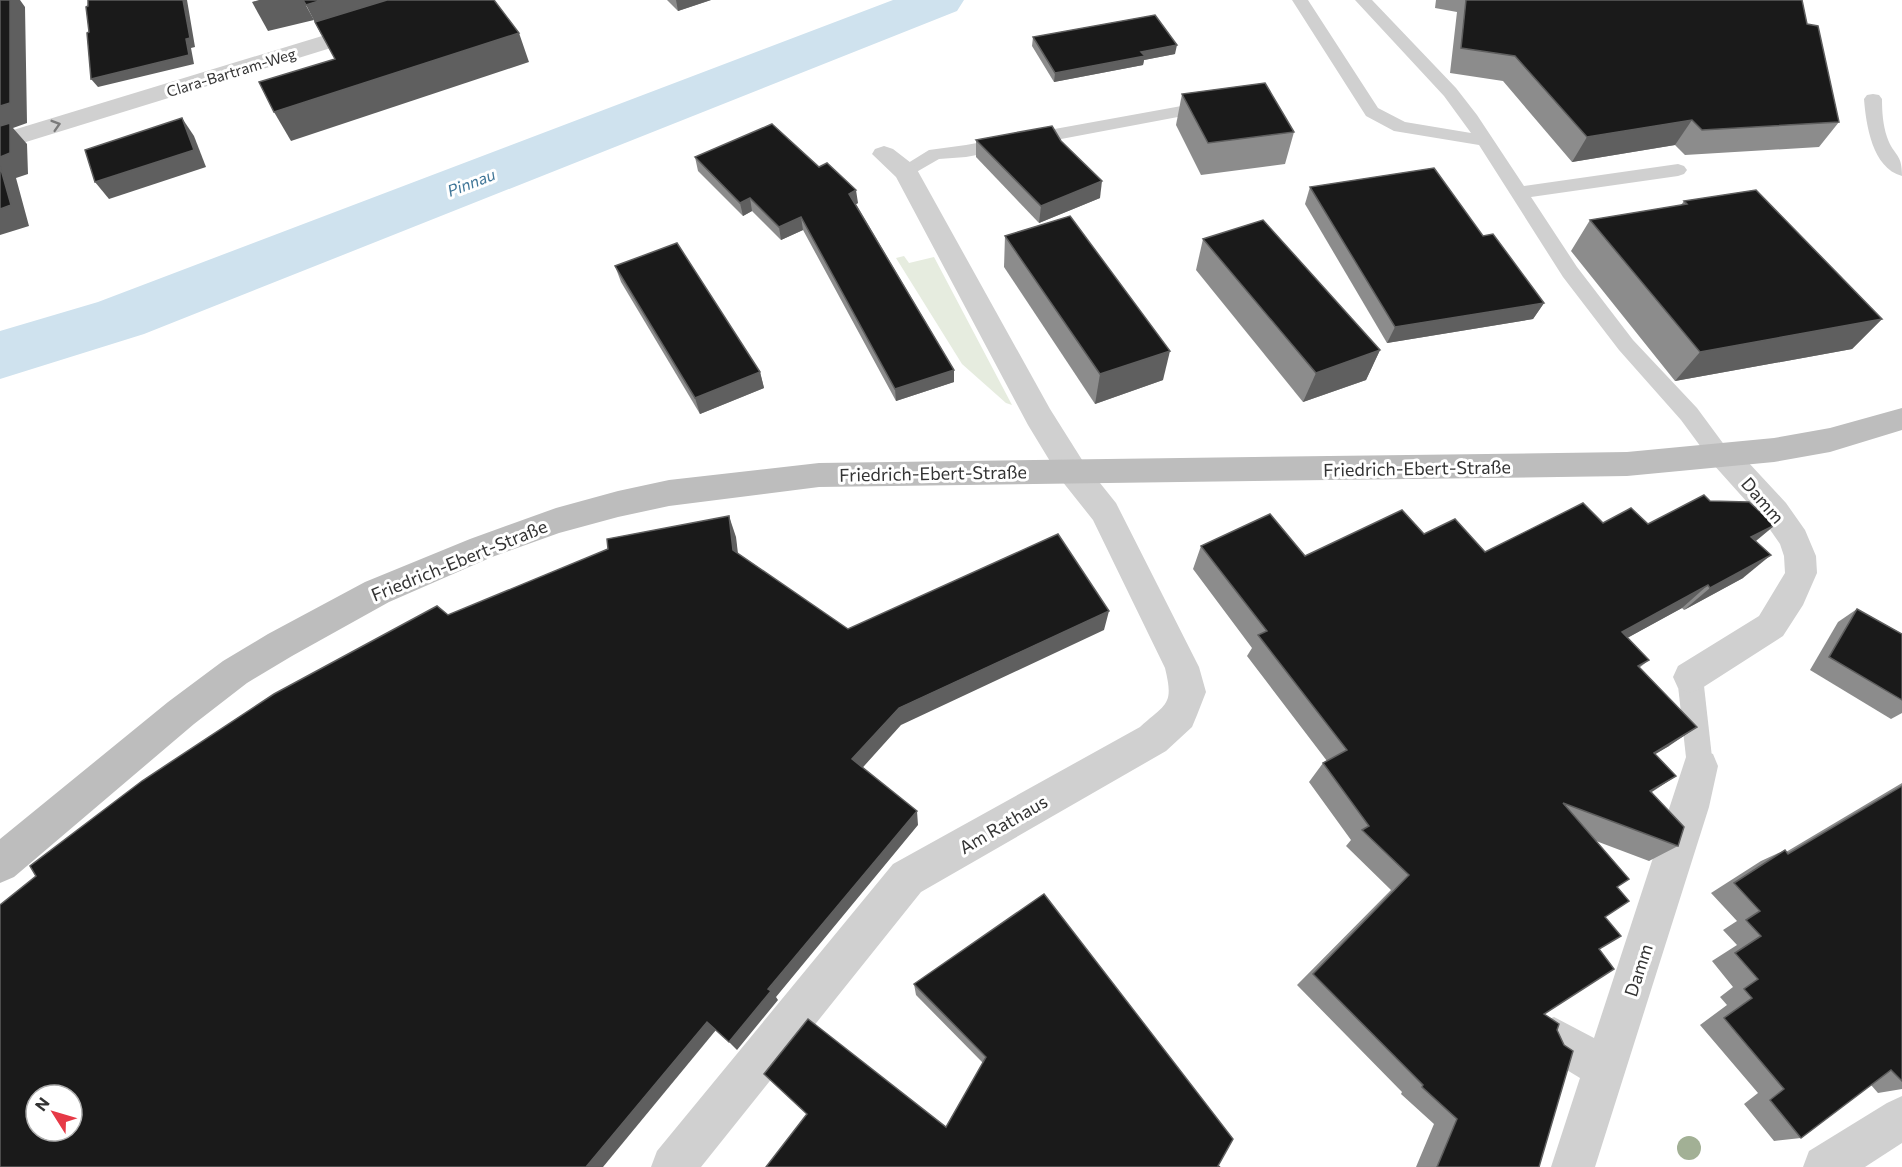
<svg xmlns="http://www.w3.org/2000/svg" width="1902" height="1167" viewBox="0 0 1902 1167" font-family="Commissioner,sans-serif">
	<rect width="100%" height="100%" fill="#fff"/>
	<!-- green -->
	<path fill="#e6ecdf" d="M 904,256 L 909,263 L 934,257 L 1012,405 L 1006,403 L 962,364 L 896,258 Z"/>
	<g fill="none" stroke-linecap="round" stroke-linejoin="round">
		<!-- river -->
		<path fill="#cfe2ee" fill-rule="evenodd" d="M 893,0 L 964,0 L 957,11 L 144,334 L 0,379 L 0,331 L 98,302 Z"/>
		<!-- lane -->
		<g fill="#d0d0d0" fill-rule="evenodd">
			<path d="M 1292,0 L 1308,0 L 1378,108 L 1405,122 L 1471,133 L 1444,96 L 1355,0 L 1372,0 L 1456,88 L 1477,115 L 1524,186 L 1678,164 L 1684,166 L 1687,170 L 1684,174 L 1678,176 L 1531,197 L 1577,267 L 1633,340 L 1697,408 L 1728,450 L 1731,456 L 1728,462 L 1720,465 L 1712,462 L 1681,420 L 1619,350 L 1563,277 L 1479,145 L 1394,131 L 1366,116 Z"/>
			<path d="M 1873,94 L 1879,95 L 1882,99 C 1882,112 1883,125 1887,137 C 1894,157 1902,152 1902,176 C 1872,168 1866,124 1864,99 L 1867,95 Z"/>
			<path d="M 1209,101 L 1215,102 L 1218,106 L 1215,110 L 966,157 L 939,159 L 906,178 L 900,176 L 897,172 L 900,168 L 929,150 L 966,145 Z"/>
			<path d="M 1690,666 L 1699,669 L 1703,677 L 1713,766 L 1709,775 L 1700,779 L 1691,775 L 1687,766 L 1677,677 L 1681,669 Z"/>
		</g>
		<!-- street -->
		<g fill="#d0d0d0" fill-rule="evenodd">
			<path d="M 368,22 L 376,24 L 379,29 L 376,34 L 0,150 L 0,134 Z"/>
			<path d="M 884,146 L 893,149 L 915,166 L 1050,409 L 1084,463 L 1116,503 L 1199,667 L 1206,692 L 1197,715 L 1192,727 L 1166,751 L 921,892 L 701,1167 L 651,1167 L 657,1151 L 893,864 L 1140,727 C 1167,703 1174,705 1165,668 L 1093,520 L 1062,481 L 1028,425 L 896,177 L 872,154 L 875,149 Z"/>
			<path d="M 1724,444 L 1735,448 L 1786,503 L 1805,530 L 1816,556 L 1817,573 L 1803,605 L 1783,636 L 1702,688 L 1690,693 L 1678,688 L 1673,677 L 1678,666 L 1759,616 L 1785,573 L 1784,556 L 1780,544 L 1764,521 L 1713,464 L 1709,456 L 1713,448 Z"/>
			<path d="M 1700,749 L 1713,754 L 1718,766 L 1709,807 L 1595,1167 L 1551,1167 L 1580,1078 L 1539,1053 L 1533,1038 L 1539,1023 L 1554,1017 L 1594,1038 L 1687,754 Z"/>
			<path d="M 1902,1096 L 1902,1143 L 1865,1167 L 1803,1167 L 1809,1151 L 1887,1103 Z"/>
		</g>
		<!-- secondary -->
		<path fill="#bdbdbd" fill-rule="evenodd" d="M 1902,408 L 1902,430 L 1830,452 L 1774,462 L 1627,476 L 819,487 L 669,506 L 618,517 L 559,533 L 492,557 L 389,602 L 292,656 L 247,683 L 194,724 L 14,877 L 0,883 L 0,839 L 168,702 L 223,661 L 268,634 L 365,582 L 470,539 L 556,508 L 618,491 L 669,480 L 819,463 L 1627,452 L 1774,438 L 1830,428 Z"/>
	</g>
	<!-- trees -->
	<circle fill="#a2b095" cx="1689" cy="1148" r="12"/>
	<!-- wall -->
	<g fill="#8c8c8c">
		<path d="M 667,0 L 711,0 L 678,11 Z"/>
		<path d="M 1436,0 L 1802,0 L 1807,24 L 1839,122 L 1819,147 L 1685,155 L 1675,145 L 1572,162 L 1503,81 L 1450,73 L 1457,12 L 1435,8 Z"/>
		<path d="M 1033,37 L 1175,54 L 1144,60 L 1143,65 L 1054,82 L 1032,46 Z"/>
		<path d="M 1182,94 L 1294,132 L 1285,164 L 1201,175 L 1176,125 Z"/>
		<path d="M 976,140 L 1061,141 L 1100,198 L 1039,223 L 976,157 Z"/>
		<path d="M 695,157 L 858,203 L 856,204 L 954,370 L 954,382 L 896,401 L 803,230 L 781,240 L 752,211 L 743,216 L 698,171 Z"/>
		<path d="M 1310,187 L 1544,303 L 1533,319 L 1387,343 L 1305,204 Z"/>
		<path d="M 1684,201 L 1882,319 L 1852,349 L 1675,381 L 1571,251 L 1590,220 L 1681,205 Z"/>
		<path d="M 1005,236 L 1163,380 L 1095,404 L 1004,267 Z"/>
		<path d="M 1203,239 L 1380,350 L 1366,380 L 1303,402 L 1196,270 Z"/>
		<path d="M 615,266 L 760,372 L 764,388 L 700,414 L 621,282 Z"/>
		<path d="M 1710,501 L 1775,525 L 1756,541 L 1743,578 L 1684,610 L 1682,608 L 1627,638 L 1649,660 L 1639,668 L 1669,746 L 1655,754 L 1676,776 L 1652,792 L 1678,846 L 1649,861 L 1596,841 L 1617,887 L 1605,917 L 1599,949 L 1544,1014 L 1557,1030 L 1539,1167 L 1416,1167 L 1434,1124 L 1401,1094 L 1402,1092 L 1297,985 L 1391,890 L 1346,846 L 1351,840 L 1309,782 L 1323,763 L 1327,761 L 1247,656 L 1252,648 L 1193,569 L 1201,546 L 1305,556 L 1424,534 L 1485,552 L 1603,523 L 1648,524 Z"/>
		<path d="M 1857,609 L 1902,634 L 1902,713 L 1891,719 L 1810,670 L 1838,622 Z"/>
		<path d="M 1902,783 L 1902,1089 L 1878,1093 L 1871,1085 L 1801,1138 L 1774,1141 L 1744,1104 L 1758,1093 L 1700,1025 L 1727,1005 L 1720,997 L 1733,987 L 1712,961 L 1737,945 L 1723,930 L 1737,921 L 1711,893 L 1761,861 L 1785,850 L 1786,852 Z"/>
		<path d="M 914,984 L 1233,1139 L 946,1127 L 983,1063 L 916,995 Z"/>
	</g>
	<!-- shaded-wall -->
	<g fill="#5f5f5f">
		<path d="M 10,0 L 20,0 L 25,7 L 27,123 L 13,128 L 27,144 L 28,174 L 16,178 L 29,226 L 0,235 L 0,106 Z"/>
		<path d="M 183,0 L 187,0 L 195,47 L 191,48 L 194,64 L 98,87 L 91,79 Z"/>
		<path d="M 259,0 L 303,0 L 314,20 L 268,31 L 252,2 Z"/>
		<path d="M 322,0 L 431,0 L 321,34 L 306,5 Z"/>
		<path d="M 676,0 L 711,0 L 678,11 Z"/>
		<path d="M 519,33 L 529,62 L 291,141 L 274,112 Z"/>
		<path d="M 1177,45 L 1175,54 L 1144,60 L 1143,65 L 1054,82 L 1055,73 L 1141,52 Z"/>
		<path d="M 182,118 L 194,136 L 206,167 L 109,199 L 95,182 Z"/>
		<path d="M 1692,120 L 1675,145 L 1572,162 L 1587,137 Z"/>
		<path d="M 1102,181 L 1100,198 L 1039,223 L 1041,206 Z"/>
		<path d="M 856,190 L 858,203 L 851,207 L 849,194 Z"/>
		<path d="M 750,198 L 752,211 L 743,216 L 740,203 Z"/>
		<path d="M 801,217 L 803,230 L 781,240 L 779,227 Z"/>
		<path d="M 1544,303 L 1533,319 L 1387,343 L 1395,327 Z"/>
		<path d="M 1882,319 L 1852,349 L 1675,381 L 1700,352 Z"/>
		<path d="M 1380,350 L 1366,380 L 1303,402 L 1316,373 Z"/>
		<path d="M 1170,351 L 1163,380 L 1095,404 L 1100,374 Z"/>
		<path d="M 954,370 L 954,382 L 896,401 L 895,389 Z"/>
		<path d="M 760,372 L 764,388 L 700,414 L 695,398 Z"/>
		<path d="M 729,516 L 736,537 L 740,570 L 733,550 Z"/>
		<path d="M 1775,525 L 1747,548 L 1751,537 Z"/>
		<path d="M 1771,555 L 1743,578 L 1684,610 L 1710,588 Z"/>
		<path d="M 1708,585 L 1682,608 L 1598,654 L 1622,632 Z"/>
		<path d="M 1109,611 L 1104,630 L 901,725 L 856,775 L 852,759 L 899,708 Z"/>
		<path d="M 1697,727 L 1669,746 L 1627,771 L 1654,753 Z"/>
		<path d="M 1676,776 L 1648,794 L 1650,791 Z"/>
		<path d="M 917,811 L 918,825 L 776,997 L 778,1000 L 737,1050 L 729,1042 L 768,989 Z"/>
		<path d="M 707,1022 L 716,1030 L 603,1167 L 586,1167 Z"/>
	</g>
	<!-- building -->
	<g fill="#1a1a1a" stroke="#5f5f5f" stroke-width="1.5" fill-rule="evenodd">
		<path d="M 0,0 L 10,0 L 10,103 L 0,106 Z"/>
		<path d="M 88,0 L 183,0 L 190,38 L 186,39 L 189,55 L 91,79 L 87,33 L 89,32 L 86,7 L 88,6 Z"/>
		<path d="M 303,0 L 322,0 L 306,5 Z"/>
		<path d="M 387,0 L 494,0 L 519,33 L 274,112 L 259,82 L 335,59 L 315,22 Z"/>
		<path d="M 1466,0 L 1802,0 L 1807,24 L 1818,26 L 1839,122 L 1702,130 L 1692,120 L 1587,137 L 1515,56 L 1461,48 Z"/>
		<path d="M 1155,15 L 1177,45 L 1141,52 L 1145,56 L 1055,73 L 1033,37 Z"/>
		<path d="M 1265,83 L 1294,132 L 1208,143 L 1182,94 Z"/>
		<path d="M 182,118 L 194,150 L 95,182 L 85,150 Z"/>
		<path d="M 10,123 L 10,153 L 0,157 L 0,126 Z"/>
		<path d="M 772,124 L 819,167 L 827,163 L 856,190 L 849,194 L 954,370 L 895,389 L 801,217 L 779,227 L 750,198 L 740,203 L 695,157 Z"/>
		<path d="M 1052,126 L 1061,141 L 1102,181 L 1041,206 L 976,140 Z"/>
		<path d="M 0,166 L 11,205 L 0,209 Z"/>
		<path d="M 1434,168 L 1483,236 L 1493,234 L 1544,303 L 1395,327 L 1310,187 Z"/>
		<path d="M 1756,190 L 1882,319 L 1700,352 L 1590,220 L 1687,204 L 1684,201 Z"/>
		<path d="M 1070,216 L 1170,351 L 1100,374 L 1005,236 Z"/>
		<path d="M 1263,220 L 1380,350 L 1316,373 L 1203,239 Z"/>
		<path d="M 677,243 L 760,372 L 695,398 L 615,266 Z"/>
		<path d="M 1704,495 L 1710,501 L 1749,502 L 1775,525 L 1751,537 L 1771,555 L 1710,588 L 1708,585 L 1622,632 L 1649,660 L 1638,666 L 1697,727 L 1654,753 L 1676,776 L 1650,791 L 1684,827 L 1678,846 L 1563,803 L 1629,879 L 1617,887 L 1629,901 L 1605,917 L 1621,936 L 1599,949 L 1614,969 L 1544,1014 L 1559,1024 L 1557,1030 L 1564,1045 L 1573,1051 L 1539,1167 L 1437,1167 L 1457,1119 L 1422,1087 L 1423,1085 L 1313,974 L 1409,875 L 1362,830 L 1369,826 L 1323,763 L 1347,750 L 1258,635 L 1267,631 L 1201,546 L 1270,514 L 1305,556 L 1402,510 L 1424,534 L 1455,519 L 1485,552 L 1583,503 L 1603,523 L 1631,508 L 1648,524 Z"/>
		<path d="M 729,516 L 733,550 L 848,629 L 1058,534 L 1109,611 L 899,708 L 852,759 L 917,811 L 768,989 L 771,991 L 729,1042 L 707,1022 L 586,1167 L 0,1167 L 0,905 L 36,876 L 30,866 L 142,781 L 274,694 L 437,606 L 448,615 L 608,549 L 607,539 ZM 36,1095 L 72,1095 L 72,1131 L 36,1131 Z"/>
		<path d="M 1857,609 L 1902,634 L 1902,700 L 1829,657 Z"/>
		<path d="M 1902,786 L 1902,1081 L 1891,1070 L 1801,1138 L 1770,1100 L 1784,1089 L 1724,1018 L 1752,998 L 1744,989 L 1758,979 L 1735,953 L 1761,936 L 1746,920 L 1760,911 L 1734,883 L 1785,850 L 1788,854 Z"/>
		<path d="M 1044,894 L 1233,1139 L 1218,1166 L 1220,1167 L 766,1167 L 807,1114 L 764,1074 L 808,1019 L 946,1127 L 986,1057 L 914,984 Z"/>
	</g>
	<!-- one-way arrows -->
	<defs><path id="oneway-chevron" d="M-2-3.5L2.5 0L-2 3.5" fill="none" stroke-width="1.6" stroke-linecap="round" stroke-linejoin="round" transform="scale(1.5)"/></defs>
	<use stroke="#7a7a7a" href="#oneway-chevron" transform="translate(56 125) rotate(-17)"/>
	<g text-anchor="middle" dominant-baseline="central" stroke-width="6" stroke-linejoin="round" paint-order="stroke">
		<!-- far-street labels -->
		<g font-size="15" fill="#333" stroke="#fff">
			<text transform="translate(231 72) rotate(-17)">Clara-Bartram-Weg</text>
		</g>
		<!-- far-water labels -->
		<g font-size="16" font-style="italic" fill="#3f7597" stroke="#fff">
			<text transform="translate(471 182) rotate(-21)">Pinnau</text>
		</g>
		<!-- street labels -->
		<g font-size="18" fill="#333" stroke="#fff">
			<text transform="translate(1417 468) rotate(-1)">Friedrich-Ebert-Straße</text>
			<text transform="translate(933 473) rotate(-1)">Friedrich-Ebert-Straße</text>
			<text transform="translate(1763 500) rotate(49)">Damm</text>
			<text transform="translate(459 560) rotate(-22)">Friedrich-Ebert-Straße</text>
			<text transform="translate(1003 824) rotate(-30)">Am Rathaus</text>
			<text transform="translate(1638 970) rotate(-72)">Damm</text>
		</g>
	</g>
	<!-- north arrow -->
	<g transform="translate(54 1113) rotate(307)"><circle r="28" fill="#ffffff" stroke="#adadad" stroke-width="1.5"/>
	<path d="M0-4.5L10 22L0 15L-10 22Z" fill="#e63946"/>
	<text y="-9" font-size="16" font-weight="bold" text-anchor="middle" fill="#333333">N</text>
	</g>
</svg>
